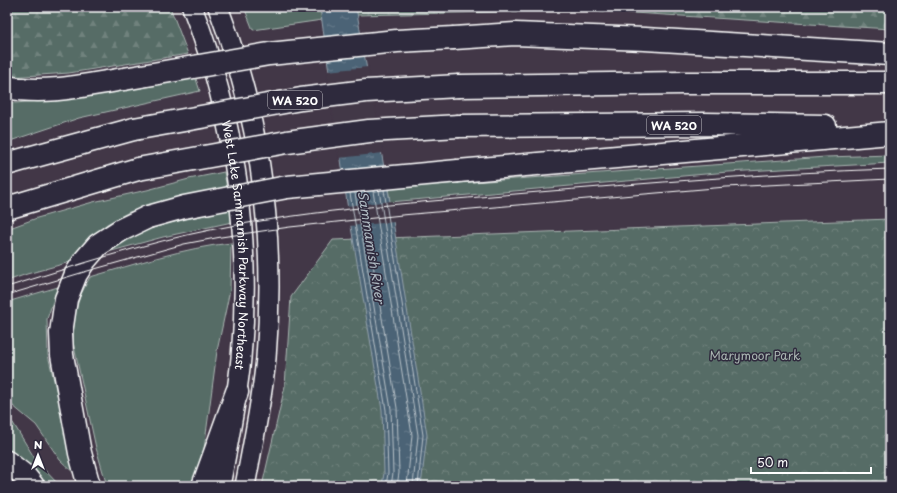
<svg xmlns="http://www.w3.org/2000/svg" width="897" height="493" viewBox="0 0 897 493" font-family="'Playpen Sans',sans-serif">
	<defs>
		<pattern id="forest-firs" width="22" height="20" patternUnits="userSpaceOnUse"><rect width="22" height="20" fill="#566c66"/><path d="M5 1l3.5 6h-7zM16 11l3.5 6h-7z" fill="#6f827d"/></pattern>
		<pattern id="park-crowns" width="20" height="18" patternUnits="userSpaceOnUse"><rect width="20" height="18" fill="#566c66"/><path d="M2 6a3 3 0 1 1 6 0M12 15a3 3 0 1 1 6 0" fill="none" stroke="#6f827d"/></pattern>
		<pattern id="water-ripples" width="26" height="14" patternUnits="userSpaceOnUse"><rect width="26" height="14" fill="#4c6476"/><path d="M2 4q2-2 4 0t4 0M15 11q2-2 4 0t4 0" fill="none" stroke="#677b8b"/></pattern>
	</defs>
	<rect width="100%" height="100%" fill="#423747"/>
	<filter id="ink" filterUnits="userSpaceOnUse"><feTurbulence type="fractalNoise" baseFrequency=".025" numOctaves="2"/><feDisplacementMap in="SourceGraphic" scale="8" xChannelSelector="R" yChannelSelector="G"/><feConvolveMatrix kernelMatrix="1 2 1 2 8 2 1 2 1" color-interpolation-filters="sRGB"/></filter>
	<g filter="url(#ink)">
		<!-- grass -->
		<g fill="#566c66" stroke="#aab6b2">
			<path d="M 244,7 L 320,7 L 322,20 L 253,30 Z"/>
			<path d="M 195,76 L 200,91 L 79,118 L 7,142 L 7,102 L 15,103 L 52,100 Z"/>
			<path d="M 890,155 L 890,163 L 728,172 L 390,202 L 388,188 L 826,157 Z"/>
			<path d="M 224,172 L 227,189 L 151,205 L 129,212 L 107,224 L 84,244 L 70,262 L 27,274 L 7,281 L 7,229 L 37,218 L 93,202 L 147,190 L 189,179 Z"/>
			<path d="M 231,209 L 232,222 L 163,237 L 97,255 L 127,239 L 156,226 Z"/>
			<path d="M 231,243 L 230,290 L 217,351 L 201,472 L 192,486 L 107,486 L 96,448 L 73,342 L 74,317 L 80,296 L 90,277 C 136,264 183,248 231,243 Z"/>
			<path d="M 58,287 L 47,319 L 48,355 L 76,475 L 60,460 L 36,425 L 7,401 L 7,302 Z"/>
			<path d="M 7,419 L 13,423 L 37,462 L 60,486 L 47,486 L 13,452 L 7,448 Z"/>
		</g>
		<!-- forest -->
		<g fill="url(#forest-firs)" stroke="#aab6b2">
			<path d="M 7,7 L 170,7 L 188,54 L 69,73 L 10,77 L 7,75 Z"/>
			<path d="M 356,7 L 890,7 L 890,29 L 585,10 L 357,15 Z"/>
		</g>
		<!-- park -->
		<path fill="url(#park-crowns)" stroke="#aab6b2" d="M 890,219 L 890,486 L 262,486 L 285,386 L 291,297 L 333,240 Z"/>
		<!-- water -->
		<path fill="url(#water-ripples)" stroke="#94a2ad" d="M 320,7 L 356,7 L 390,202 L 427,435 L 421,486 L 382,486 L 384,473 L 382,410 L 347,203 Z"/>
		<!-- pier -->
		<g fill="#423747">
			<path d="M 368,67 L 383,153 L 339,158 L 327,71 Z"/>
			<path d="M 392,201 L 395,222 L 349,226 L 346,206 Z"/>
		</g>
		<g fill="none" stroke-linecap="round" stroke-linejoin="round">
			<!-- shore -->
			<g stroke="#b7c1c8" stroke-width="1">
				<path d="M 379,190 L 418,435 L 413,486"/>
				<path d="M 384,190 L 423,435 L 418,486"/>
				<path d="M 373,191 L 412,435 L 407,486"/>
				<path d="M 361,192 L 397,408 L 399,473 L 397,486"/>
				<path d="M 350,193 L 386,410 L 388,473 L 386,486"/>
				<path d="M 355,193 L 391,409 L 393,473 L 391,486"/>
			</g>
			<!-- secondary casing -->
			<g stroke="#fff" stroke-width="22">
				<g id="secondary">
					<path id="s1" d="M 192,7 C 235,118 252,239 241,358 C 237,401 228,443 220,486"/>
					<path d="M 218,7 C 261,120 276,238 266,358 C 262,401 253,443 245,486"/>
				</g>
			</g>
			<!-- highway casing -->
			<g stroke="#fff" stroke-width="25">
				<g id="highway">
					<path d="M 454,38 L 515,34 L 645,39 L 890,54"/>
					<path d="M 459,86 L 683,83 L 890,83"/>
					<path d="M 7,87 C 45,95 86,85 124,79"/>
					<path d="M 459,126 L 705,124 L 825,126"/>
					<path d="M 7,164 L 21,160 L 134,129"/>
					<path d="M 458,171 L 890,133"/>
					<path d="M 7,208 L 138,169"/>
					<path d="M 7,462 L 25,476 L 33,486"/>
					<path d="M 89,486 L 80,453 L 62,355 L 61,333 L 66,299 L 76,274 L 85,260 L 98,245 L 121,230 L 148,217"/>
					<path d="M 203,486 L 237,392"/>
				</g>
			</g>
			<!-- secondary -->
			<use href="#secondary" stroke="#2f2a3d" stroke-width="19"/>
			<!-- highway -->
			<use href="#highway" stroke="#2f2a3d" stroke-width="22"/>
			<!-- tram -->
			<g stroke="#fff" stroke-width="1">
				<path d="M 7,287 C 75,266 144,243 215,229 C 317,209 423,202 527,193 C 648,183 769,173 890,169"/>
				<path d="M 7,295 L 84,272 L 184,244 L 221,237 L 290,227 L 402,215 L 726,187 L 890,179"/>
			</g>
			<!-- highway-bridge casing -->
			<g stroke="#fff" stroke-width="25" stroke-linecap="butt">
				<g id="highway-bridge">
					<path d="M 124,79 L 269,54 L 397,41 L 454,38"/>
					<path d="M 134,129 L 301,99 L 366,91 L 459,86"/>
					<path d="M 138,169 L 287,142 L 369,131 L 459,126"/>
					<path d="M 148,217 L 184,207 L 287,187 L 458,171"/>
				</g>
			</g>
			<!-- highway-bridge -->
			<use href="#highway-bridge" stroke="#2f2a3d" stroke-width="22"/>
		</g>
	</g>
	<g text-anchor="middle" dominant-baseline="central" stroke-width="3" stroke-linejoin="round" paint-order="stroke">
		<!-- shield labels -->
		<g fill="#2f2a3d" stroke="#c1bfc5" stroke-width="1">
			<rect x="268" y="91" width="54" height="18" rx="3"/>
			<rect x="647" y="116" width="54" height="18" rx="3"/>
		</g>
		<g font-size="11" font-weight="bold" fill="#fff">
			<text x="295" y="100">WA 520</text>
			<text x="674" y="125">WA 520</text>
		</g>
		<!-- street labels -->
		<g font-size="12" fill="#fff" stroke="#2f2a3d">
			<text stroke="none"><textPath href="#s1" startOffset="244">West Lake Sammamish Parkway Northeast</textPath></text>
		</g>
		<!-- park labels -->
		<g font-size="12" fill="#aab6b2" stroke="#2f2a3d">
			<text x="755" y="355">Marymoor Park</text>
		</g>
		<!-- water labels -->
		<g font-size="13" font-style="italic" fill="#aeb9c1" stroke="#2f2a3d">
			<text transform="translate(372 247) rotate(81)">Sammamish River</text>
		</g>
	</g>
	<!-- margin -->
	<rect width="897" height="493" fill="none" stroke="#2f2a3d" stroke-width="24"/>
	<rect x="12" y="12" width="873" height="469" fill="none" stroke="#fff" stroke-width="1.5" filter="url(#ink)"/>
	<!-- north arrow -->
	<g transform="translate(38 455)" stroke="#2f2a3d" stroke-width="3" paint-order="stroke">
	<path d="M0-3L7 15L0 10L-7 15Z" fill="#ffffff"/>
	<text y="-6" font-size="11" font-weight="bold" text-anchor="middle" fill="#ffffff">N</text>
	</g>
	<!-- scale -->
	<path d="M751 467v6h120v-6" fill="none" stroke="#ffffff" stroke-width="2"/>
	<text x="757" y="467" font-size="12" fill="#ffffff" stroke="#2f2a3d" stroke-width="3" paint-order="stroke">50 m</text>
</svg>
